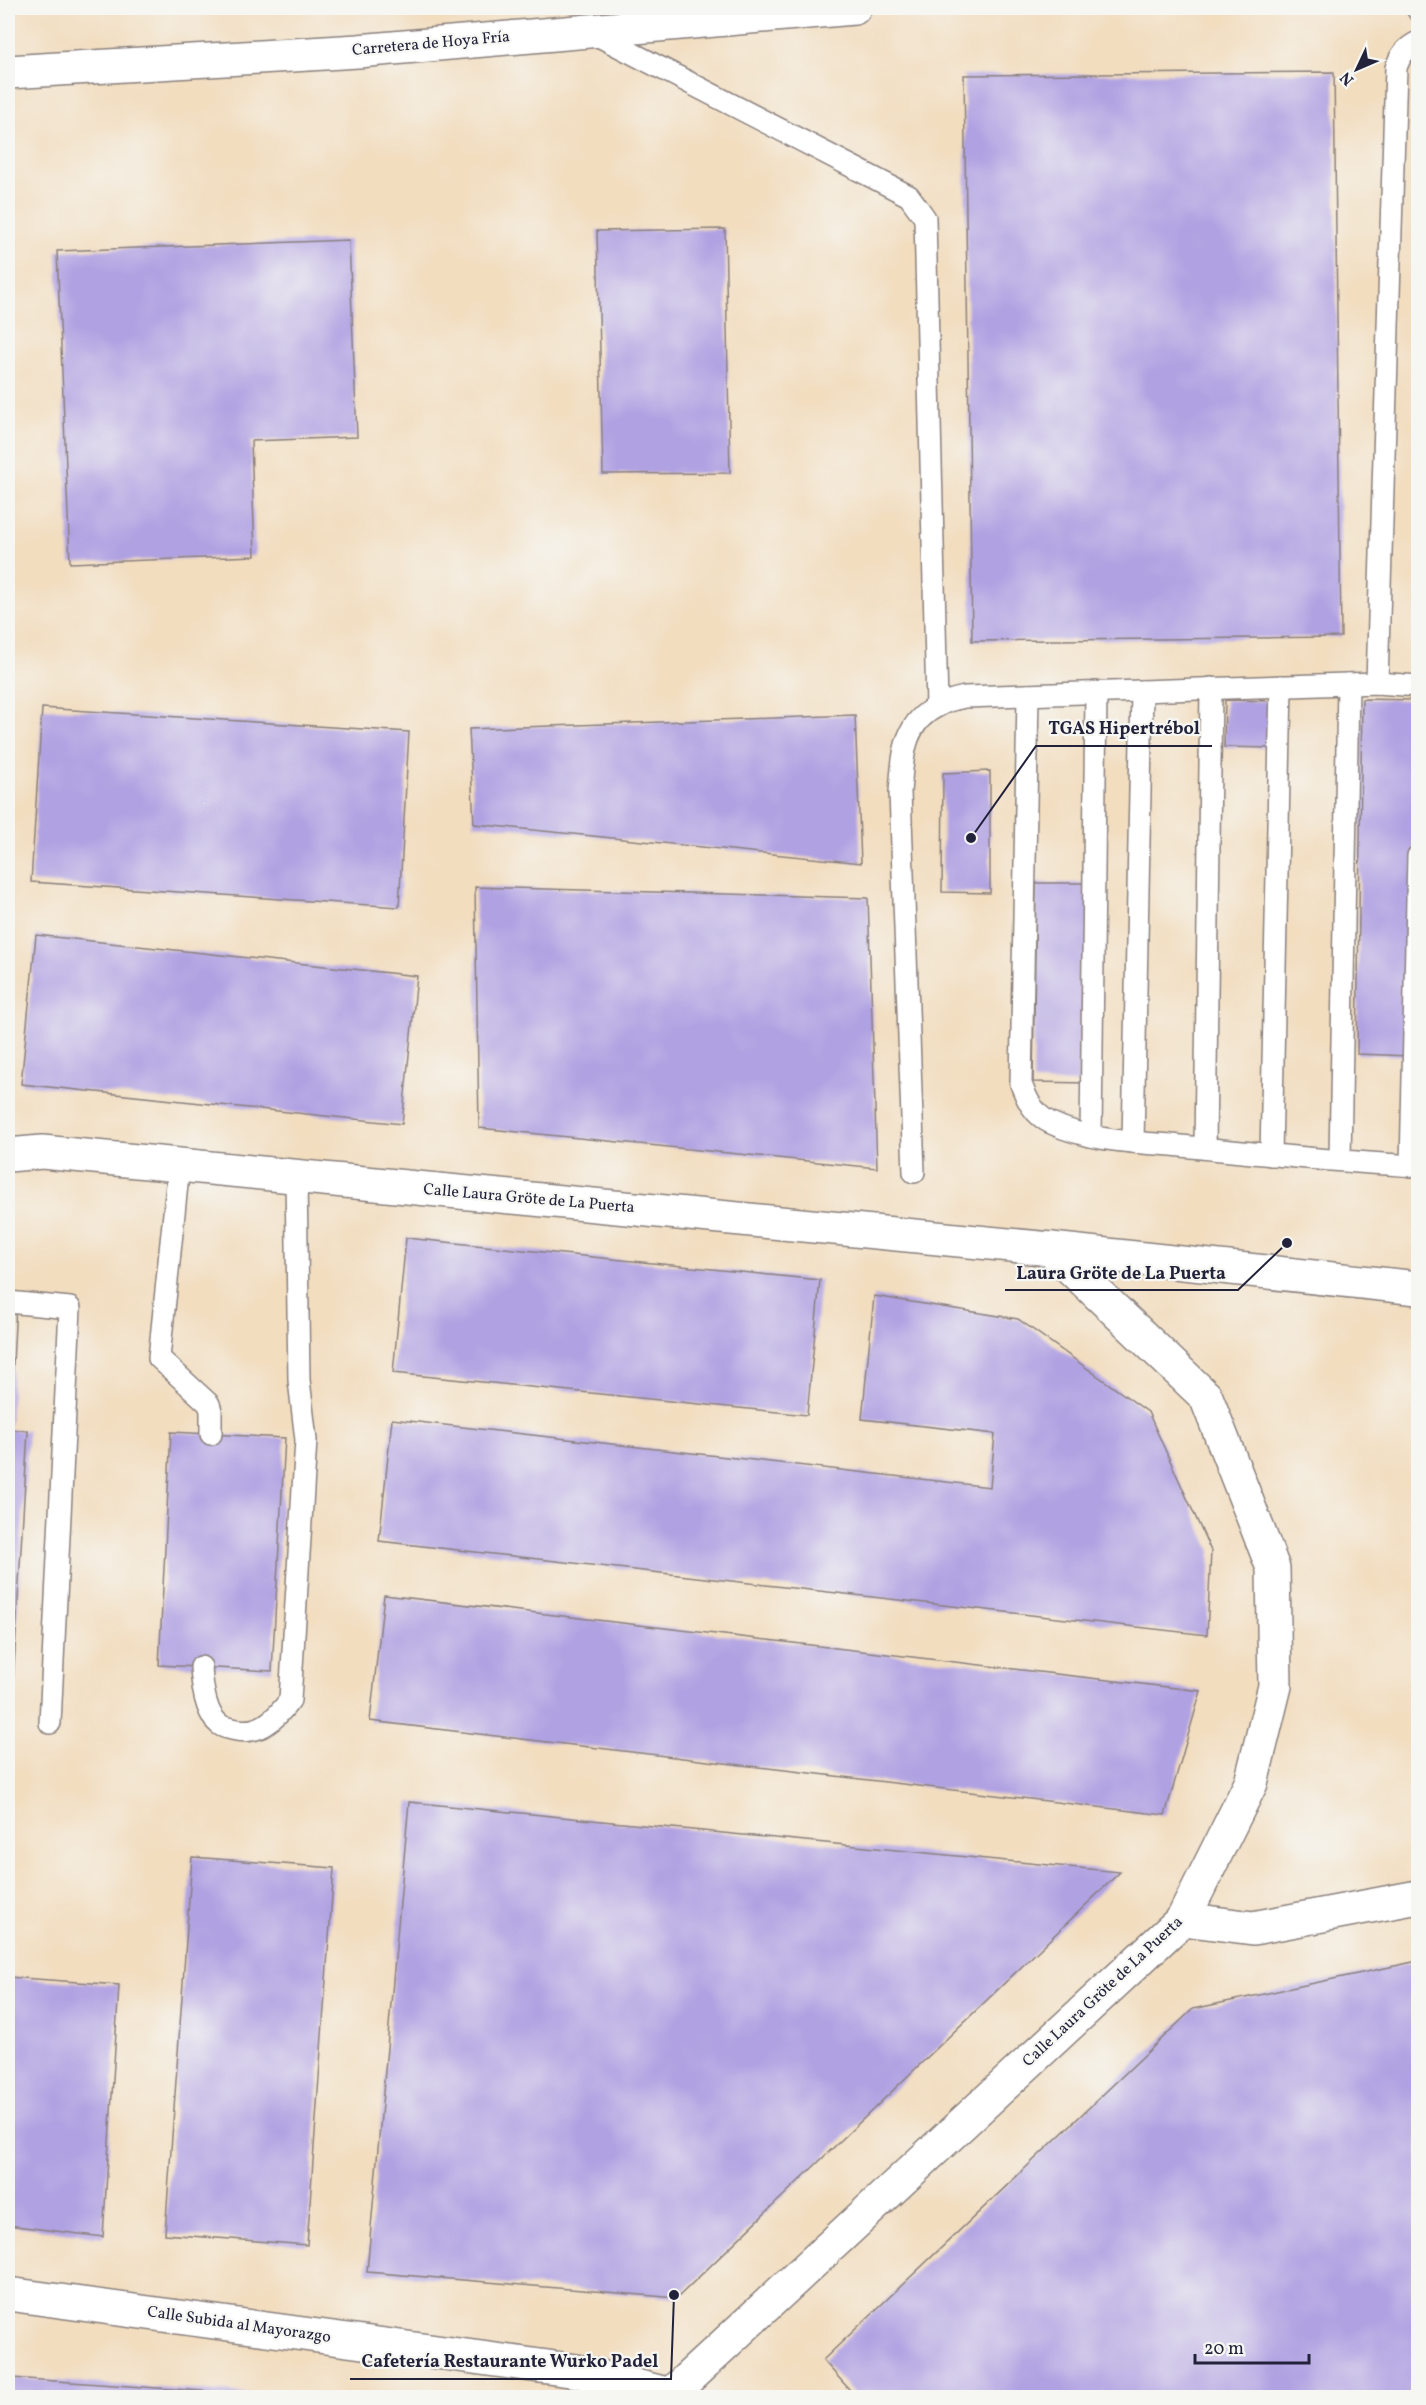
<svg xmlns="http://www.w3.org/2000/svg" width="1426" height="2405" viewBox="0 0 1426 2405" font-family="Vollkorn,serif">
	<rect width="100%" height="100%" fill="#f6f6f2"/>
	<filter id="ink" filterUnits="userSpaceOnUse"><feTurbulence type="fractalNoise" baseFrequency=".0167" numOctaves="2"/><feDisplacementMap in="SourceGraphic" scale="12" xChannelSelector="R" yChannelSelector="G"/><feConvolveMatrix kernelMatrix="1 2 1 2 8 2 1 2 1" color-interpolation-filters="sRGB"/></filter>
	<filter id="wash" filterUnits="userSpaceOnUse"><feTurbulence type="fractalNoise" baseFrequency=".008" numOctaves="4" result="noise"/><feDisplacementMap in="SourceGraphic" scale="24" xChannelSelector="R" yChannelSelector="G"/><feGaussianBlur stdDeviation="1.35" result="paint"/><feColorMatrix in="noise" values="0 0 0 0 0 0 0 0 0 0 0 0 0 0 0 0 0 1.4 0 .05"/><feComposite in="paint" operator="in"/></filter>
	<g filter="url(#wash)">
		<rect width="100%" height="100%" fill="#f2ddbf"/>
		<g id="blocks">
			<!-- building -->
			<g fill="#b0a1e2">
				<path d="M 1334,72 L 1341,637 L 972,641 L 964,75 Z"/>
				<path d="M 725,229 L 730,473 L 603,474 L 597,231 Z"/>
				<path d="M 349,240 L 357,437 L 251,441 L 255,556 L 70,563 L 57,251 Z"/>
				<path d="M 1362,699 L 1417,700 L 1411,1056 L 1357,1054 Z"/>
				<path d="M 1225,700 L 1274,701 L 1273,748 L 1224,747 Z"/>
				<path d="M 42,708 L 409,732 L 399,907 L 31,882 Z"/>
				<path d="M 855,715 L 861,863 L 474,824 L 469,729 Z"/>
				<path d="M 990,771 L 990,893 L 942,892 L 943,773 Z"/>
				<path d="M 1036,883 L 1090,883 L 1088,1083 L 1033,1082 Z"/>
				<path d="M 475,887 L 868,898 L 877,1168 L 479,1128 Z"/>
				<path d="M 36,935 L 417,976 L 402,1124 L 21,1084 Z"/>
				<path d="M 406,1238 L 820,1280 L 807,1415 L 393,1373 Z"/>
				<path d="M 874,1296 L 1018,1319 L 1148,1412 L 1211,1551 L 1207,1635 L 379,1541 L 392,1419 L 990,1487 L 995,1434 L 862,1419 Z"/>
				<path d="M 8,1304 L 16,1304 L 10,1425 L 8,1425 Z"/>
				<path d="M 8,1429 L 28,1431 L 11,1717 L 8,1717 Z"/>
				<path d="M 171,1432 L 285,1438 L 272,1671 L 159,1665 Z"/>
				<path d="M 384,1595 L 1201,1691 L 1165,1815 L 370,1721 Z"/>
				<path d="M 409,1802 L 1120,1872 L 677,2298 L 367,2272 Z"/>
				<path d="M 192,1857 L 334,1868 L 307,2245 L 165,2234 Z"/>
				<path d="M 1418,1961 L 1418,2398 L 857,2398 L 823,2360 L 1193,2009 Z"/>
				<path d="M 8,1977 L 119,1985 L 103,2237 L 8,2225 Z"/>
				<path d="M 12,2378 L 259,2395 L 259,2398 L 11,2398 Z"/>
			</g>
		</g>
	</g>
	<g filter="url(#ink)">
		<use href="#blocks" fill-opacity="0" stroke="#8a807d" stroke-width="1.5"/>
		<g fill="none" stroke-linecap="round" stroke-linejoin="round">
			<!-- service casing -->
			<g stroke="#8a807d" stroke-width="24">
				<g id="service">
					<path d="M 1418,8 L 1418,10"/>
					<path d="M 591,32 L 909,196 L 925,218 L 937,706"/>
					<path d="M 1377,683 L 1396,68 C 1400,55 1406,48 1418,42"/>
					<path d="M 1028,695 L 1021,1084 C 1027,1100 1034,1115 1051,1123 C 1091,1142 1138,1142 1181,1146 C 1260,1154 1339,1162 1418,1166"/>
					<path d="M 1091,1136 L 1096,692"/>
					<path d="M 1133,1142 L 1142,691"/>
					<path d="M 1205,1148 L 1211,688"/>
					<path d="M 1271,1155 L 1281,686"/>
					<path d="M 1340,1160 L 1348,684"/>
					<path d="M 179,1165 L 159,1358 L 209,1404 L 211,1411 L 211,1434"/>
					<path d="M 1411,1166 L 1418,856"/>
					<path d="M 914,1172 L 900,792 C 903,758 902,723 938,706 C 946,701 956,699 965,697 L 1377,683 L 1418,686"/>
					<path d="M 8,1302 L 70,1308 L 50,1723"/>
					<path d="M 201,1667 C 202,1684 205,1713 219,1724 C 222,1727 228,1728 232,1729 C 259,1736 275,1720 290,1700 L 306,1440 L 299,1380 L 296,1176"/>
				</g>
			</g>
			<!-- minor casing -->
			<g stroke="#8a807d" stroke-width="36">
				<g id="minor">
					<path d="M 8,72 L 358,51 L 854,8"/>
					<path d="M 8,1155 L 42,1152 L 179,1165 L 1051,1249 L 1418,1288"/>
					<path d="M 1183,1919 L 1253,1928 L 1418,1897"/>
					<path d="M 8,2294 L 577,2371 L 682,2398"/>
					<path d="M 672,2393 L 1183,1919 L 1251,1783 L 1275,1686 L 1273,1568 L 1206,1397 L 1051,1249"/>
				</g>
			</g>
			<!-- service -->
			<use href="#service" stroke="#fff" stroke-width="21"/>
			<!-- minor -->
			<use href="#minor" stroke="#fff" stroke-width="33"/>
		</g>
	</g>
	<g text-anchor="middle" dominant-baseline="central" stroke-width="4.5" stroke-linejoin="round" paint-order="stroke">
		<!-- street labels -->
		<g font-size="16" fill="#22223b" stroke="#f6f6f2">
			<text transform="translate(431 44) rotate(-5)">Carretera de Hoya Fría</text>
			<text transform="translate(529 1199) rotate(5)">Calle Laura Gröte de La Puerta</text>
			<text transform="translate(1103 1992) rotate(-43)">Calle Laura Gröte de La Puerta</text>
			<text transform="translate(239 2325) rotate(8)">Calle Subida al Mayorazgo</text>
		</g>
	</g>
	<!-- callouts -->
	<path fill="none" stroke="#22223b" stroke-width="2" d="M971 838L1036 746H1212M1287 1243L1238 1290H1005M674 2295L671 2379H350"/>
	<g fill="#22223b" stroke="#f6f6f2" stroke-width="2">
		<circle cx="971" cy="838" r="6"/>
		<circle cx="1287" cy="1243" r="6"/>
		<circle cx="674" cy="2295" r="6"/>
	</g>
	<g font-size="18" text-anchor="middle" font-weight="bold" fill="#22223b" stroke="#f6f6f2" stroke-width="4.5" stroke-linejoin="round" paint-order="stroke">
		<text x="1124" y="734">TGAS Hipertrébol</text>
		<text x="1121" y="1279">Laura Gröte de La Puerta</text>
		<text x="510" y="2367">Cafetería Restaurante Wurko Padel</text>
	</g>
	<!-- margin -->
	<rect width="1426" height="2405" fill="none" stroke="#f6f6f2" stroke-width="30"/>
	<!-- north arrow -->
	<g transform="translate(1357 69) rotate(226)" stroke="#f6f6f2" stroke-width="4.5" paint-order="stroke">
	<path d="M0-4.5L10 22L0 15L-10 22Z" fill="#22223b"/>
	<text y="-9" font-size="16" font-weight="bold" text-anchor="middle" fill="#22223b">N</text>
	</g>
	<!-- scale -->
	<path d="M1195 2354v9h114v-9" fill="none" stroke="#22223b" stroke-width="3"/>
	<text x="1204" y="2354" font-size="18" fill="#22223b" stroke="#f6f6f2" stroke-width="4.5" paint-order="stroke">20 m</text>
</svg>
